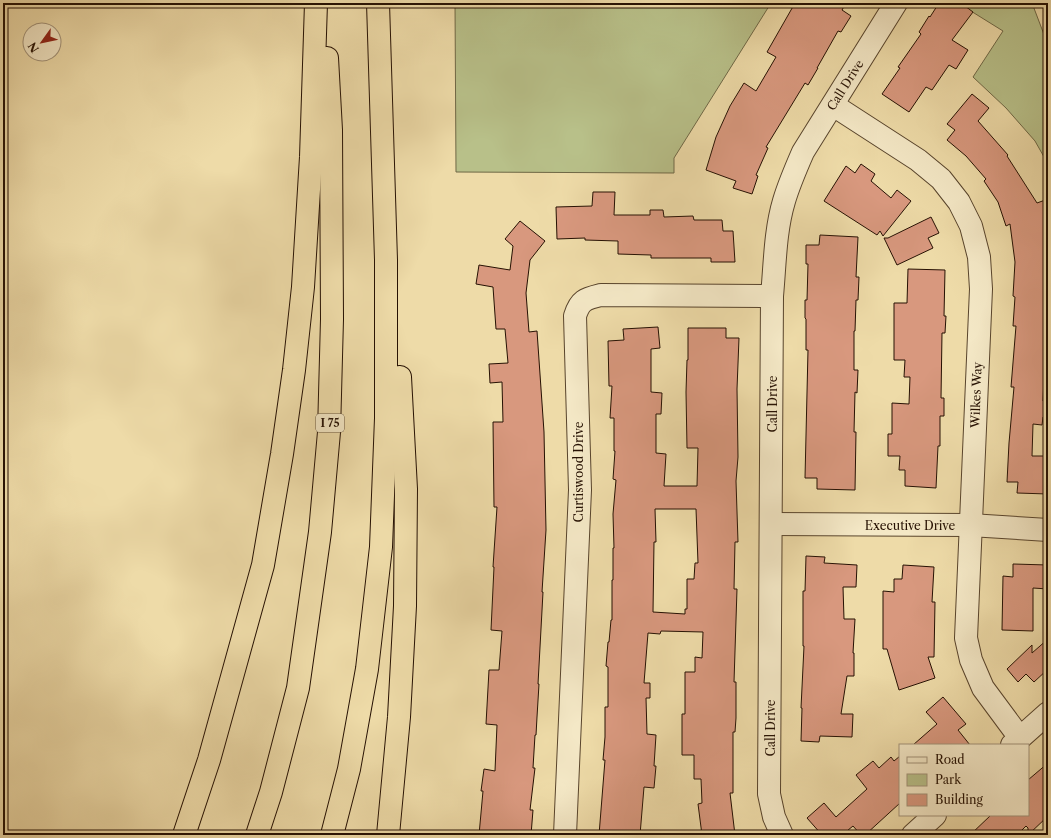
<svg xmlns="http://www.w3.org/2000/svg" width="1051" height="838" viewBox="0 0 1051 838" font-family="'Libre Caslon Text',serif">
	<rect width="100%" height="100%" fill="#eedba8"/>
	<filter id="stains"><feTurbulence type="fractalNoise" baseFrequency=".005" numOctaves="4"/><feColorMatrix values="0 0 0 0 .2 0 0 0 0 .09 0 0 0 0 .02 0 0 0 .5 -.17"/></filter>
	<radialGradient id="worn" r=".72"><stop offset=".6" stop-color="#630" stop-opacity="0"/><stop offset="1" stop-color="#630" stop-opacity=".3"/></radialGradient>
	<!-- green -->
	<g fill="#b8c089" stroke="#6f6846">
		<path d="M 455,3 L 771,3 L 674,158 L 674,173 L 456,172 Z"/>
		<path d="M 958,3 L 1032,3 L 1048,45 L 1048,164 L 1035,141 L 1006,108 L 973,77 L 1003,31 Z"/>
	</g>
	<!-- building -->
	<g fill="#d8987e" stroke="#261103" fill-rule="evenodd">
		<path d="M 795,3 L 846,3 L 842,10 L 851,16 L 841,32 L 838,31 L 817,68 L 818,68 L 808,85 L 805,83 L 766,147 L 768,148 L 756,175 L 758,176 L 752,194 L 733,188 L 736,181 L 706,170 L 716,137 L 730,106 L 744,83 L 756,91 L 776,57 L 767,52 Z"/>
		<path d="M 939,3 L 961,3 L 973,12 L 952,40 L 968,50 L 956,69 L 949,65 L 932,90 L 926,87 L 909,112 L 882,94 L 900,68 L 898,67 L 921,34 L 919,32 L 929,16 L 930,17 Z"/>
		<path d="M 972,94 L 989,108 L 978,121 L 1008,155 L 1007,156 L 1037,203 L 1048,199 L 1048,262 L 1044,306 L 1046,306 L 1044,340 L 1048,340 L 1048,376 L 1044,376 L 1043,401 L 1048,402 L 1048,418 L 1043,417 L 1042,425 L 1033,424 L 1032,456 L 1048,456 L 1048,494 L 1017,493 L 1018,482 L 1007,482 L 1009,443 L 1014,387 L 1011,387 L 1016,326 L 1013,326 L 1015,297 L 1013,296 L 1015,262 L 1010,224 L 1006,226 L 998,202 L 984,181 L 986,179 L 966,156 L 947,140 L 955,130 L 947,124 Z"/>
		<path d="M 861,164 L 875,174 L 871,181 L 891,198 L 897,190 L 911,201 L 883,236 L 880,231 L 877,235 L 824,201 L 846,166 L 855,173 Z"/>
		<path d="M 593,192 L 615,192 L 614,215 L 650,215 L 650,210 L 663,210 L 664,217 L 693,216 L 694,220 L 722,220 L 723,231 L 733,231 L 735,262 L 711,262 L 711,258 L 651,258 L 651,255 L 618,254 L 618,241 L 585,240 L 585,238 L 557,239 L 556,207 L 592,206 Z"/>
		<path d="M 931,217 L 939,233 L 928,238 L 933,248 L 897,265 L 884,238 L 888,238 Z"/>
		<path d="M 520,221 L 545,241 L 530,260 L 526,293 L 529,332 L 537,331 L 544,432 L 546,530 L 542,592 L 543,592 L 538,684 L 539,684 L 537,717 L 536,735 L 535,735 L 533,768 L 535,768 L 530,810 L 533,810 L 531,835 L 479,835 L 483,791 L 481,791 L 484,769 L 495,771 L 497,725 L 486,724 L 489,670 L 499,670 L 502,631 L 491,630 L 494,567 L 493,567 L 497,507 L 494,507 L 493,422 L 503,422 L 502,382 L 490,383 L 489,364 L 508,363 L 505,329 L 496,329 L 493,287 L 476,284 L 479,265 L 510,270 L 513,246 L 505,239 Z"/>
		<path d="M 820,235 L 858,237 L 856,277 L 859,277 L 858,300 L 856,300 L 855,331 L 854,331 L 854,370 L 858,370 L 857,393 L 855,392 L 854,432 L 856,432 L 855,490 L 817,489 L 817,478 L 805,478 L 808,350 L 806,350 L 806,319 L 805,318 L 805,300 L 807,300 L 808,264 L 806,264 L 806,245 L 819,245 Z"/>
		<path d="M 908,269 L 945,270 L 944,316 L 946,316 L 945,333 L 942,333 L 941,398 L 944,398 L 944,416 L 940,416 L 940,446 L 938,446 L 936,488 L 905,486 L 905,470 L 899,470 L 900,456 L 888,456 L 888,434 L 892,434 L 892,403 L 909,404 L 910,377 L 904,377 L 905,360 L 894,360 L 894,303 L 907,303 Z"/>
		<path d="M 658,327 L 660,348 L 651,349 L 651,392 L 662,393 L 661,414 L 656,414 L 656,453 L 666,454 L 664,486 L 697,486 L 698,448 L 687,448 L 686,392 L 687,360 L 688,360 L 688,328 L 726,328 L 726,338 L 739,338 L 737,389 L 738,457 L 736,481 L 738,542 L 735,542 L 734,589 L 737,589 L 734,682 L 736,682 L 736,718 L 735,732 L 733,732 L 733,793 L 730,793 L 735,835 L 702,835 L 698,804 L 702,803 L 701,779 L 694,779 L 694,755 L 682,755 L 682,714 L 685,714 L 685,672 L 695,672 L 695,657 L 702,658 L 703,632 L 661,631 L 660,634 L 648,633 L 644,683 L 650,683 L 650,698 L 646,698 L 647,734 L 656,735 L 654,766 L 656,766 L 654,788 L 644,787 L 640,835 L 599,835 L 605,760 L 603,760 L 605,737 L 605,707 L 608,707 L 608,667 L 606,666 L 608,642 L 609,642 L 611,620 L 612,620 L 612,580 L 613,580 L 613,548 L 614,548 L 613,514 L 616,480 L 613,479 L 615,451 L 614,451 L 614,418 L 610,418 L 612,386 L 609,386 L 608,341 L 624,340 L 623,329 ZM 655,509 L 696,509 L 698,563 L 695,563 L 694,579 L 687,579 L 687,609 L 685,609 L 685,614 L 653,612 L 654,542 L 656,542 Z"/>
		<path d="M 806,556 L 825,557 L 824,563 L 857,565 L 856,587 L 843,587 L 844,619 L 855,619 L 853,653 L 854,653 L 854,676 L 847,676 L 841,714 L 853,714 L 852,737 L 820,736 L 819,742 L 801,741 L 802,708 L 801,708 L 804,646 L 803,646 L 803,591 L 805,591 Z"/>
		<path d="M 1013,564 L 1048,565 L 1048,589 L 1033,588 L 1033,631 L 1002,630 L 1003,576 L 1013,577 Z"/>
		<path d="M 903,565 L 934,567 L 932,602 L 935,602 L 934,657 L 928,657 L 935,678 L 899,690 L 887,649 L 883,649 L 883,591 L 894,592 L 894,579 L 902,579 Z"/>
		<path d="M 1048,639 L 1048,669 L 1034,682 L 1026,674 L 1018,682 L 1007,669 L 1032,645 L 1032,653 Z"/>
		<path d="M 943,697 L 966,724 L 958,730 L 970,745 L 913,745 L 937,724 L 926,712 Z"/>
		<path d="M 900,756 L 900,803 L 865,835 L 861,835 L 853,826 L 842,835 L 822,835 L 807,818 L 824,803 L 836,817 L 867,789 L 856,775 L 873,761 L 879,768 L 891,757 L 894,761 Z"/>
		<path d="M 1048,763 L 1048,816 L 1028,835 L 1028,828 L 1026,826 L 1017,835 L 970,835 L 991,815 L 1028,815 L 1028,780 Z"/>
	</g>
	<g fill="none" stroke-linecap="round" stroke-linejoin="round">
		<!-- minor casing -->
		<g stroke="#58442c" stroke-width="24">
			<g id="minor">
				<path d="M 833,105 L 918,160 L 941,179 L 959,202 L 971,226 L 979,257 L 981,289 L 966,638 L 971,660 L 983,688 L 1020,738"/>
				<path d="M 771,524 L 970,525 L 1048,530"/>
				<path d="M 1012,745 L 1048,713"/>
				<path d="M 565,835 L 580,490 L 575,316 C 580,300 585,299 601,295 L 772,296"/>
				<path d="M 782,835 L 774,817 L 769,794 L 772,296 C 775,264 775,231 784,201 C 789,184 796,168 803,152 L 896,3"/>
				<path d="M 913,835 L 935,815"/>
			</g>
		</g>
		<!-- highway casing -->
		<g stroke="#261103" stroke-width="24">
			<g id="highway">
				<path d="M 184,835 L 209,760 L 263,565 L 282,454 L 294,370 L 303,287 L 311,157 L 316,3"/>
				<path d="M 257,835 L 271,792 L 298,688 L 320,532 L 329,432 L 332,319 L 331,130 L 327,58"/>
				<path d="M 332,835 L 349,769 L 367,669 L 381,547 L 386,418 L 386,260 L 378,3"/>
				<path d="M 388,835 L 399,717 L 405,606 L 406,489 L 400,377"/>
			</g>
		</g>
		<!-- minor -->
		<use href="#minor" stroke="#f4e8c6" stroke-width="22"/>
		<!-- highway -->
		<use href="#highway" stroke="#eedba8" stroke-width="22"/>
	</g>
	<g text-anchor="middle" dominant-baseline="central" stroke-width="3" stroke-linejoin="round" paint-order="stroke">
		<!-- shield labels -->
		<rect fill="#f4e8c6" stroke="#64523e" stroke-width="1" x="316" y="414" width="28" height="18" rx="3"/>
		<g font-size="11" font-weight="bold" fill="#261103">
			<text x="330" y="423">I 75</text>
		</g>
		<!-- street labels -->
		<g font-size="12" fill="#261103" stroke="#f4e8c6">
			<text transform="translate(845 85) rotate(-58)">Call Drive</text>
			<text transform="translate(976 395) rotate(-88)">Wilkes Way</text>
			<text transform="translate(772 404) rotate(-90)">Call Drive</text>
			<text transform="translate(578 472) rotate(-90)">Curtiswood Drive</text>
			<text x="910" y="525">Executive Drive</text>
			<text transform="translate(770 728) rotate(-90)">Call Drive</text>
		</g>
	</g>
	<!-- margin -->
	<rect width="1051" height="838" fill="none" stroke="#eedba8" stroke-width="16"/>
	<rect x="4" y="4" width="1043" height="830" fill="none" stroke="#261103" stroke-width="2"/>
	<rect x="8" y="8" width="1035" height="822" fill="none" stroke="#261103"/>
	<!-- legend -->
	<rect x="899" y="744" width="130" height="72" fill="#f4e8c6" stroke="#a29278"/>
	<rect x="907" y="757" width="20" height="6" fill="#f4e8c6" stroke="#a29278"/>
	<text x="935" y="764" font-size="12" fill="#261103">Road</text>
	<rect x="907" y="774" width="20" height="12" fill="#b8c089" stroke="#a29278"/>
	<text x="935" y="784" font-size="12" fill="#261103">Park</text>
	<rect x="907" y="794" width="20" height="12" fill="#d8987e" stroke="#a29278"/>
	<text x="935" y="804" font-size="12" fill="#261103">Building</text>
	<!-- north arrow -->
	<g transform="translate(42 42) rotate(237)"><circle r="19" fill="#f4e8c6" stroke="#a29278"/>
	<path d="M0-3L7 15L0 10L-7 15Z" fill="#8f2418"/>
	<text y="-6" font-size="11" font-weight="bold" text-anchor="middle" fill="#261103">N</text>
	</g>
	<rect width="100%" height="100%" filter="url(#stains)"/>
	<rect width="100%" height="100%" fill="url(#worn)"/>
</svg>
